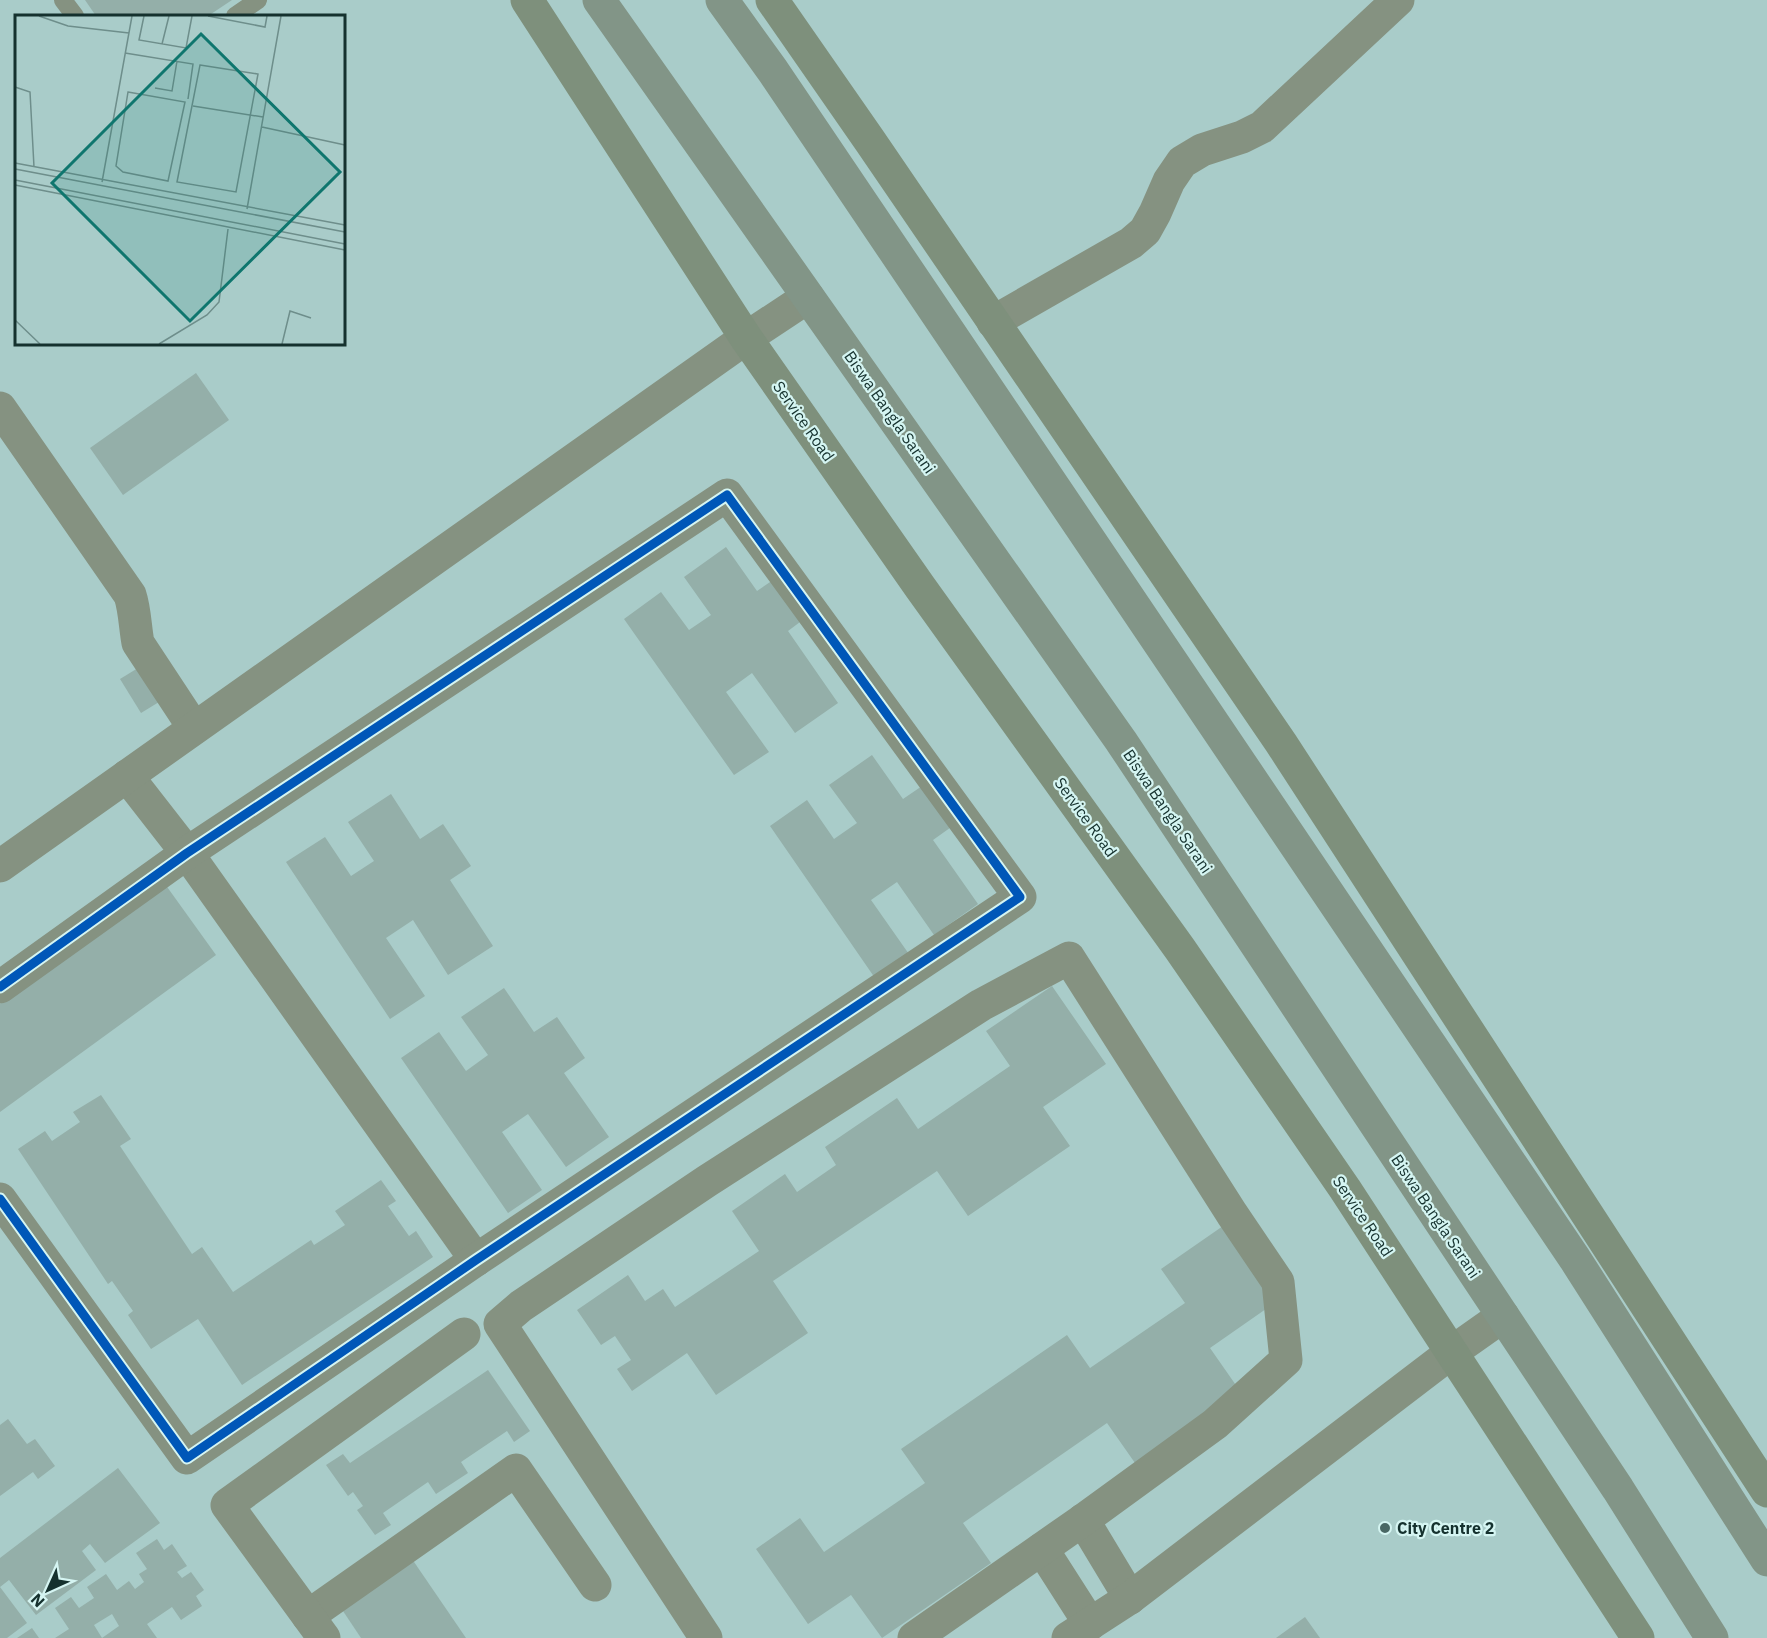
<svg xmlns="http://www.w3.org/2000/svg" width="1767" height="1638" viewBox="0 0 1767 1638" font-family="'IBM Plex Sans',sans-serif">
	<rect width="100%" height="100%" fill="#a9ccc9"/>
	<!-- building -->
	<g fill="#94afa9" fill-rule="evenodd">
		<path d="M 85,0 L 232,0 L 208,16 L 96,16 Z"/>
		<path d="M 196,373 L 229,420 L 123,495 L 90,448 Z"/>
		<path d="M 726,547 L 757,591 L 779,576 L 808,616 L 788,631 L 838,703 L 795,733 L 752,673 L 726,692 L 769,752 L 734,775 L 624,619 L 661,592 L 689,630 L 711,615 L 684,577 Z"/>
		<path d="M 138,668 L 159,702 L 141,713 L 120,679 Z"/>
		<path d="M 872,755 L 903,799 L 925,784 L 954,825 L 933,840 L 978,904 L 934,935 L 897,882 L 871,900 L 911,957 L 877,981 L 770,826 L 807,800 L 834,839 L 857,823 L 829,785 Z"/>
		<path d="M 391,794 L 420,839 L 443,824 L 471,866 L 450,880 L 493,946 L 448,975 L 413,920 L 386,938 L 425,996 L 390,1019 L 286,862 L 325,837 L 351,876 L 374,861 L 348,822 Z"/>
		<path d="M 165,884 L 216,955 L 0,1112 L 0,1004 Z"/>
		<path d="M 1052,986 L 1106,1064 L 1043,1107 L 1070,1146 L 968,1216 L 937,1171 L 773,1281 L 808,1333 L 716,1395 L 687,1353 L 632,1391 L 617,1369 L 631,1360 L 615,1336 L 601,1345 L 577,1310 L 628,1275 L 645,1301 L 663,1289 L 675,1307 L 759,1251 L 732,1211 L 785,1174 L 797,1192 L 836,1165 L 825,1147 L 897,1098 L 918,1129 L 1010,1066 L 986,1031 Z"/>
		<path d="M 504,988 L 534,1032 L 557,1017 L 585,1058 L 564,1073 L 609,1137 L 566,1167 L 528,1114 L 502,1132 L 542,1190 L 508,1213 L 401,1058 L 439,1032 L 466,1071 L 488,1055 L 461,1017 Z"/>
		<path d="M 101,1095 L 131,1139 L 120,1146 L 192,1254 L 202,1247 L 233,1292 L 311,1240 L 314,1245 L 345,1225 L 335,1211 L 381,1180 L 396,1201 L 388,1206 L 409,1236 L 416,1231 L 433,1257 L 242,1385 L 198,1319 L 151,1349 L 128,1315 L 133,1311 L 112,1281 L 108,1284 L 18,1149 L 45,1131 L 52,1141 L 80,1122 L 73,1112 Z"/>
		<path d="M 1223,1226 L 1276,1302 L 1210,1348 L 1240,1391 L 1135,1463 L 1107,1423 L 963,1523 L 991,1563 L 882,1638 L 851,1595 L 808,1624 L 756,1549 L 800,1518 L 824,1552 L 925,1483 L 901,1449 L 1067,1335 L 1090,1368 L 1185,1303 L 1161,1269 Z"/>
		<path d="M 488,1370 L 530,1431 L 514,1442 L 507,1431 L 461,1462 L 468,1473 L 436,1494 L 428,1482 L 383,1513 L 391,1525 L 375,1535 L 357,1510 L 363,1506 L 353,1492 L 348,1496 L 326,1465 L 343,1454 L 350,1463 Z"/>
		<path d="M 8,1419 L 27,1444 L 35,1439 L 55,1466 L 38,1479 L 33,1472 L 0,1496 L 0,1425 Z"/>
		<path d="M 118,1468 L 160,1523 L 105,1563 L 90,1544 L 82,1551 L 96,1570 L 36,1615 L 9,1580 L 0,1587 L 27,1623 L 7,1638 L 0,1638 L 0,1558 Z"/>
		<path d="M 157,1539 L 164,1550 L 172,1544 L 187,1566 L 177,1572 L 182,1578 L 191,1572 L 204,1590 L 196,1596 L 202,1606 L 181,1620 L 172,1607 L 147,1624 L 157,1638 L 55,1638 L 69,1629 L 55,1608 L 71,1597 L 79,1608 L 94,1598 L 87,1587 L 106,1574 L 117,1590 L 129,1581 L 135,1589 L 144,1582 L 139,1574 L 147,1569 L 136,1553 ZM 112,1614 L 119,1626 L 102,1638 L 94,1625 Z"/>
		<path d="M 412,1559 L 466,1638 L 361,1638 L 341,1608 Z"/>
		<path d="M 1305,1617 L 1320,1638 L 1276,1638 Z"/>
		<path d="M 32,1628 L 39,1638 L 17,1638 Z"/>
	</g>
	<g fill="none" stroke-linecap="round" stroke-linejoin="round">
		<!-- lane -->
		<g stroke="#859281" stroke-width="18">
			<path d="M 63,0 L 75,16"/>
			<path d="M 235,16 L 258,0"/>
		</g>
		<!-- street -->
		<g stroke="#859281" stroke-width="33">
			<path d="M 993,322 L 1131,243 L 1145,231 L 1155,213 L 1169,181 L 1182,162 L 1202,150 L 1242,137 L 1262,127 L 1398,0"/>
			<path d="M 0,408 L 130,595 C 135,610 135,627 138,643 L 194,728"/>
			<path d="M 127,776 L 187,853 L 476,1260"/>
			<path d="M 0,866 L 746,338 L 808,297"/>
			<path d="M 0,987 L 187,853 L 727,495 L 1020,897 L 476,1260 L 187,1458 L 0,1199"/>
			<path d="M 1083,1520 L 1130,1598"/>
			<path d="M 1042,1549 L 1090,1624"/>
			<path d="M 308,1616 L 516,1470 L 595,1585"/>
			<path d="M 324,1638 L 227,1505 L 464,1334"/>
			<path d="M 706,1638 L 500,1324 L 521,1306 L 707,1181 L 981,1005 L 1069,958 L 1232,1214 L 1278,1282 L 1286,1360 L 1215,1424 L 1083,1520 L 914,1638"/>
			<path d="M 1068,1638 L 1130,1598 L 1452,1352 L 1503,1316"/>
		</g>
		<!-- secondary -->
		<g stroke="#7e907c" stroke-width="33">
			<path d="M 527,0 L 746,338 L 920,587 L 1180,949 L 1345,1189 L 1638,1638"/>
			<path d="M 772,0 L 870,141 L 1281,743 L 1767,1491"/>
		</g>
		<!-- primary -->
		<g stroke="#829587" stroke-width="33">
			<path d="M 599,0 L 1121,741 L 1618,1489 L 1712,1638"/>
			<path d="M 722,0 L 773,71 L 1575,1259 L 1767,1560"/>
		</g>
		<!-- cycleway casing -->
		<g stroke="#d5f5f2" stroke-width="13">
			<path id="cycleway" d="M 0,987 L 187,853 L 727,495 L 1020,897 L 476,1260 L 187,1458 L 0,1199"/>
		</g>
		<!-- cycleway -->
		<use href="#cycleway" stroke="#0057b8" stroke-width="9"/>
	</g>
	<!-- markers -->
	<circle fill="#496764" stroke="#d5f5f2" stroke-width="2" cx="1385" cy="1528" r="6"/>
	<g text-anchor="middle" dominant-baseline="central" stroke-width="4.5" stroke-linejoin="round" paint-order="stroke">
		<!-- street labels -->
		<g font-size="16" fill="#15312e" stroke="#d5f5f2">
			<text transform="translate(890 412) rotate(55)">Biswa Bangla Sarani</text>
			<text transform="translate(804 421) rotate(55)">Service Road</text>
			<text transform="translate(1168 811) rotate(56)">Biswa Bangla Sarani</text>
			<text transform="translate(1086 817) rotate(54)">Service Road</text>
			<text transform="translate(1363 1216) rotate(56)">Service Road</text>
			<text transform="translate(1436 1216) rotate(56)">Biswa Bangla Sarani</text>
		</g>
		<!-- poi labels -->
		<g font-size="16" font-weight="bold" fill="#15312e" stroke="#d5f5f2" text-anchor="start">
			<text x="1397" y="1528">City Centre 2</text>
		</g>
	</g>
	<!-- overview -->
	<g transform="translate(15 15)">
		<rect width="330" height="330" fill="#a9ccc9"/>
		<path fill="none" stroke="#6e8e8b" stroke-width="1.5" d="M 24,1 L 53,11 L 114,18M 129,1 L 124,25 L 171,33 L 177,1M 193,1 L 250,12 L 252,1M 147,29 L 154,1M 110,38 L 178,49 L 173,84M 185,50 L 243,59 L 221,177 L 162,167 ZM 0,72 L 15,77 L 19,152M 140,73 L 157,76 L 162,46M 113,77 L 170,87 L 153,166 L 108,157 L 101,151 ZM 178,91 L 248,102M 247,112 L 330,130M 0,148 L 330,210M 0,154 L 330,217M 0,165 L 330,229M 87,167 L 117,1M 0,170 L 330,235M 232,194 L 266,1M 0,305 L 25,329M 144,329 L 192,300 L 204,287 L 213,214M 267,329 L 275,296 L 296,303"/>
		<path fill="#0f766e" fill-opacity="0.15" stroke="#0f766e" stroke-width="3" d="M 186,19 L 325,157 L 175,306 L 37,168 Z"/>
		<rect width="330" height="330" fill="none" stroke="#15312e" stroke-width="3"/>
	</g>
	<!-- north arrow -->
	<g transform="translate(48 1590) rotate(225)" stroke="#d5f5f2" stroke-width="4.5" paint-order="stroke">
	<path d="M0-4.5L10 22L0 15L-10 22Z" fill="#15312e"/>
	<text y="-9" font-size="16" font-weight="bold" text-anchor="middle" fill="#15312e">N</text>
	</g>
</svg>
